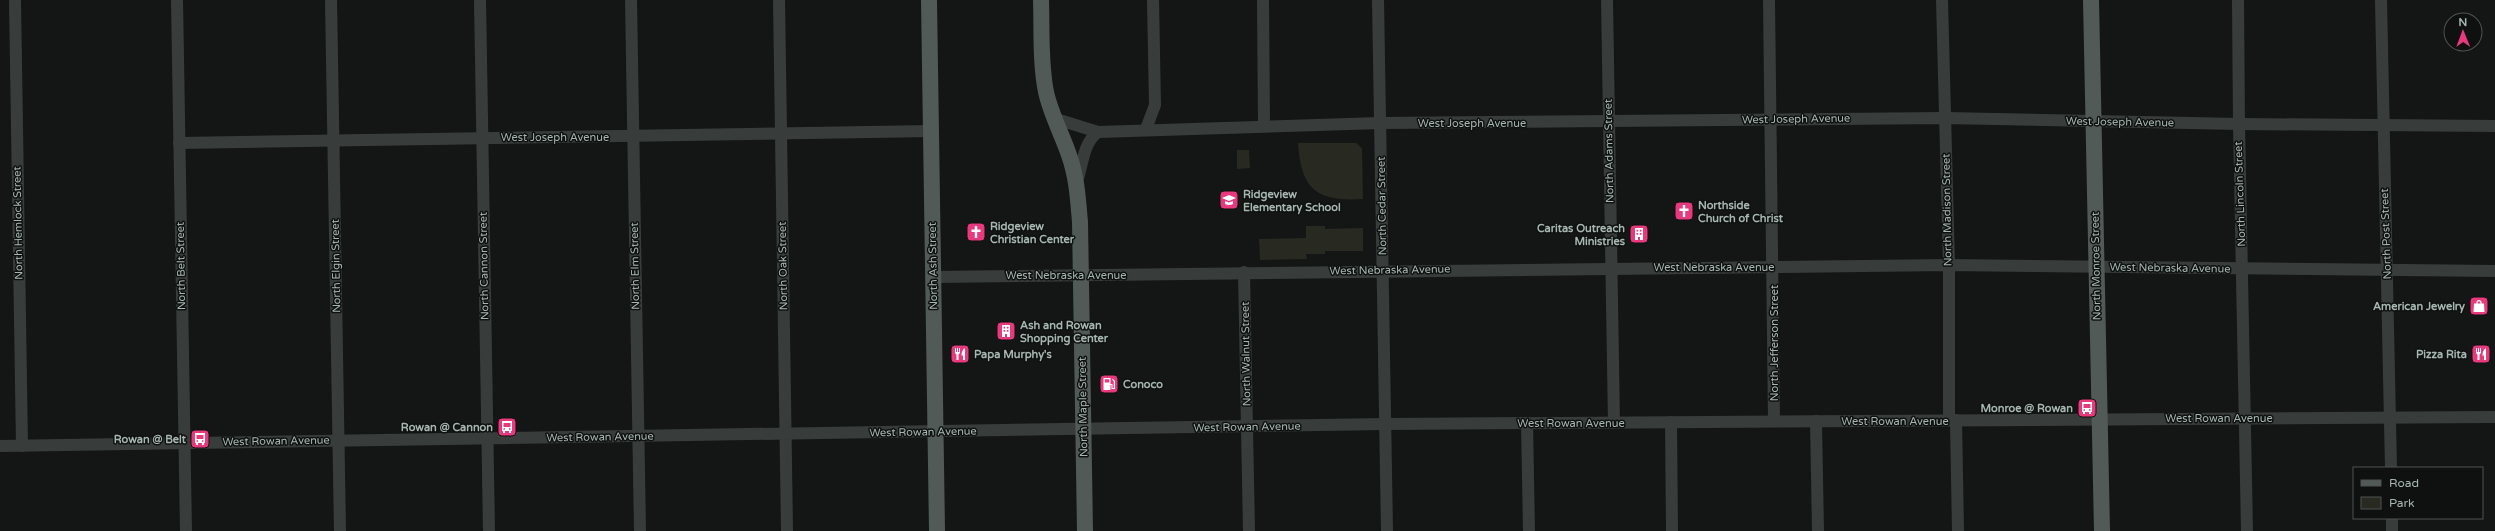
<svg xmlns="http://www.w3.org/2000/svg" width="2495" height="531" viewBox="0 0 2495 531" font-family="'Varela Round',sans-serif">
	<rect width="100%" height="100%" fill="#141616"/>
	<!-- green -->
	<g fill="#282921">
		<path d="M 1298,143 L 1356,143 L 1362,148 L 1363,199 C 1317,202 1301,190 1298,143 Z"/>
		<path d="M 1237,150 L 1249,150 L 1250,168 L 1237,169 Z"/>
		<path d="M 1306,226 L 1325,226 L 1325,229 L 1363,228 L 1363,251 L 1325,251 L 1325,254 L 1306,254 L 1307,259 L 1260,260 L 1259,239 L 1306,238 Z"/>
	</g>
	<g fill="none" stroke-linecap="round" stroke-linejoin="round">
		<!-- minor -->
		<g stroke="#383d3c" stroke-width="12">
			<path d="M 15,0 L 22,446"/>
			<path d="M 177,0 L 186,531"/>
			<path d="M 331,0 L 340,531"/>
			<path d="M 480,0 L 489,531"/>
			<path d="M 631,0 L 640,531"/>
			<path d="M 779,0 L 787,531"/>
			<path d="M 1263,0 L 1264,125"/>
			<path d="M 1378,0 L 1387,531"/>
			<path d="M 1607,0 L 1614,423"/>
			<path d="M 1769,0 L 1774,421"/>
			<path d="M 1942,0 L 1949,265 L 1949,420"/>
			<path d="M 2238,0 L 2239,124 L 2247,531"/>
			<path d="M 2381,0 L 2391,468"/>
			<path d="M 1053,118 L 1098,132 L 1380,123 L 1945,118 L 2239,124 L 2495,126"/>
			<path d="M 1146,129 L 1155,105 L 1153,0"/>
			<path d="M 179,143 L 931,131"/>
			<path d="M 1077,182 C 1083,164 1083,143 1098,132"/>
			<path d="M 1244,272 L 1249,531"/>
			<path d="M 933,277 L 1949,265 L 2495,271"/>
			<path d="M 1956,420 L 1958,531"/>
			<path d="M 1816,421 L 1818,531"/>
			<path d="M 1671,422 L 1672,531"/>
			<path d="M 1527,423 L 1529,531"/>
			<path d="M 0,446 L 1386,424 L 2495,417"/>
			<path d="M 2392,518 L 2392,531"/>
		</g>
		<!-- major -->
		<g stroke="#525a58" stroke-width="16">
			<path d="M 929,0 L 937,531"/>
			<path d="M 1041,0 C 1042,30 1040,62 1046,92 C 1051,115 1063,136 1070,158 C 1077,179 1078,200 1080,222 L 1085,531"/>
			<path d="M 2091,0 L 2102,531"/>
		</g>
	</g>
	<!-- icons -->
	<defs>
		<g id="school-square" transform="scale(1)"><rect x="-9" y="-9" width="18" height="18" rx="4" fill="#e9397d" stroke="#0f1111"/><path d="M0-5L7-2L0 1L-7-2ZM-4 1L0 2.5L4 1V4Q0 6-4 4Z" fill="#fff"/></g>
		<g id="church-square" transform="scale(1)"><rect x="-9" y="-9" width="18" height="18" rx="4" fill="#e9397d" stroke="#0f1111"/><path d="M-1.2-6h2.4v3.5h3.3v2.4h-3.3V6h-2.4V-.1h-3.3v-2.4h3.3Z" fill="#fff"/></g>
		<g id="building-square" transform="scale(1)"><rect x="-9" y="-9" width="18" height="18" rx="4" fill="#e9397d" stroke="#0f1111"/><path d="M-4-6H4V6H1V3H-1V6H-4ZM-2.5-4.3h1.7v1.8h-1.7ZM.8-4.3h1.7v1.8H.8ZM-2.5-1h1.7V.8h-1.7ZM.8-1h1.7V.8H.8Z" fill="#fff"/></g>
		<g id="shop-square" transform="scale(1)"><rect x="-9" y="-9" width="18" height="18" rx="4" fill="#e9397d" stroke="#0f1111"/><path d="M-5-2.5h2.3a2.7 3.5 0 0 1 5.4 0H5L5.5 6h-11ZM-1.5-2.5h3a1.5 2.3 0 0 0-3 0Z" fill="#fff"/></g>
		<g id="restaurant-square" transform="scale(1)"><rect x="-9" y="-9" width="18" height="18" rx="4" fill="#e9397d" stroke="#0f1111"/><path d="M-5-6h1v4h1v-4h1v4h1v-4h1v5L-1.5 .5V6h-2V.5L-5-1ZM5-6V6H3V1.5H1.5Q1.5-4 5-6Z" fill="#fff"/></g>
		<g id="fuel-square" transform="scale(1)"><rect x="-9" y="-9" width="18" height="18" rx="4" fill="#e9397d" stroke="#0f1111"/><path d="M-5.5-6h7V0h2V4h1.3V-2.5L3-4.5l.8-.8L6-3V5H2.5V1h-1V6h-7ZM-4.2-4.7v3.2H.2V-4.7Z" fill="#fff"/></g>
		<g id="bus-square" transform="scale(1)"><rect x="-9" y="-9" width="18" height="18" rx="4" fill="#e9397d" stroke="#0f1111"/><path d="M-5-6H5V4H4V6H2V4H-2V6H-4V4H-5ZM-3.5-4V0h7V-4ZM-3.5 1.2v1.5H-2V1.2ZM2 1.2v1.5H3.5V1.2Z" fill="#fff"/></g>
	</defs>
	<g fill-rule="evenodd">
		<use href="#school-square" x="1229" y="200"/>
		<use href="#church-square" x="1684" y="211"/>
		<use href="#church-square" x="976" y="232"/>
		<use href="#building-square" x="1639" y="234"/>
		<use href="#shop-square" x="2479" y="306"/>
		<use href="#building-square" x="1006" y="331"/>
		<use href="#restaurant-square" x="960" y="354"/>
		<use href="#restaurant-square" x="2481" y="354"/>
		<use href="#fuel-square" x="1109" y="384"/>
		<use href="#bus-square" x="2087" y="408"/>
		<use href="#bus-square" x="507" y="427"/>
		<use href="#bus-square" x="200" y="439"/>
	</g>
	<g text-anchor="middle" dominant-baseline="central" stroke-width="3" stroke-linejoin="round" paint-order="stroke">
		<!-- street labels -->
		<g font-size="11" fill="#a7b6b0" stroke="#0f1111">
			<text transform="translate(1796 119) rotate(-1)">West Joseph Avenue</text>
			<text transform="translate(2120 122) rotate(1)">West Joseph Avenue</text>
			<text x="1472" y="123">West Joseph Avenue</text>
			<text x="555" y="137">West Joseph Avenue</text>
			<text transform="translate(1609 151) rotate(-91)">North Adams Street</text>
			<text transform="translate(2240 194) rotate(-92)">North Lincoln Street</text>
			<text transform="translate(1382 206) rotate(-91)">North Cedar Street</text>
			<text transform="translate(1947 210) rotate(-91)">North Madison Street</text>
			<text transform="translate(18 223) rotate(-91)">North Hemlock Street</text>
			<text transform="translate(2386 234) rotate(-92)">North Post Street</text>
			<text transform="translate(181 266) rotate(-91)">North Belt Street</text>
			<text transform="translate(336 266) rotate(-91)">North Elgin Street</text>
			<text transform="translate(484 266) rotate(-91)">North Cannon Street</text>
			<text transform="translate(635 266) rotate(-91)">North Elm Street</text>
			<text transform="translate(783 266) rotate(-91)">North Oak Street</text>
			<text transform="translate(933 266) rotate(-91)">North Ash Street</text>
			<text transform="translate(2096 266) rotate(-91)">North Monroe Street</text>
			<text x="1714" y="267">West Nebraska Avenue</text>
			<text transform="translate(2170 268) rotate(1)">West Nebraska Avenue</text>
			<text transform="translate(1390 270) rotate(-1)">West Nebraska Avenue</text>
			<text x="1066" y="275">West Nebraska Avenue</text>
			<text transform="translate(1774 343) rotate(-90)">North Jefferson Street</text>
			<text transform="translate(1246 354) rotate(-91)">North Walnut Street</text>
			<text transform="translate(1083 407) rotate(-91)">North Maple Street</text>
			<text x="2219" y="418">West Rowan Avenue</text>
			<text x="1895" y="421">West Rowan Avenue</text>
			<text x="1571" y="423">West Rowan Avenue</text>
			<text transform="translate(1247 427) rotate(-1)">West Rowan Avenue</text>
			<text transform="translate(923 432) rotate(-1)">West Rowan Avenue</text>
			<text transform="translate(600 437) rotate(-1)">West Rowan Avenue</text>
			<text transform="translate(276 441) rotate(-1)">West Rowan Avenue</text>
		</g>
		<!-- poi labels -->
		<g font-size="11" font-weight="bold" fill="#a7b6b0" stroke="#0f1111" text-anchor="start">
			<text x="1243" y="194">Ridgeview<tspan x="1243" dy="13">Elementary School</tspan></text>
			<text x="1698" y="205">Northside<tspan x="1698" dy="13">Church of Christ</tspan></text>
			<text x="990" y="226">Ridgeview<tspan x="990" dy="13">Christian Center</tspan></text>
			<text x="1625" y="228" text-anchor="end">Caritas Outreach<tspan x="1625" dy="13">Ministries</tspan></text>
			<text x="2465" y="306" text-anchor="end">American Jewelry</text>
			<text x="1020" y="325">Ash and Rowan<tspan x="1020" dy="13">Shopping Center</tspan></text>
			<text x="974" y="354">Papa Murphy's</text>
			<text x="2467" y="354" text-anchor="end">Pizza Rita</text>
			<text x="1123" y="384">Conoco</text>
			<text x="2073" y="408" text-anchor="end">Monroe @ Rowan</text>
			<text x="493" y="427" text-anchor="end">Rowan @ Cannon</text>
			<text x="186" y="439" text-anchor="end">Rowan @ Belt</text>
		</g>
	</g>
	<!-- legend -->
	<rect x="2353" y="467" width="130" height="52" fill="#0f1111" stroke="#4c5351"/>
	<rect x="2361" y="480" width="20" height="6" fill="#525a58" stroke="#4c5351"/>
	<text x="2389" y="487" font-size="12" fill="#a7b6b0">Road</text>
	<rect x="2361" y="497" width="20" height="12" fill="#282921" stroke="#4c5351"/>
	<text x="2389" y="507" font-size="12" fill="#a7b6b0">Park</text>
	<!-- north arrow -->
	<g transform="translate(2463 32) rotate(359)"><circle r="19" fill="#0f1111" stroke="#4c5351"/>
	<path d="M0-3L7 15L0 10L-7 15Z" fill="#e9397d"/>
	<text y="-6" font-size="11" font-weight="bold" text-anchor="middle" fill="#a7b6b0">N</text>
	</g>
</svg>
